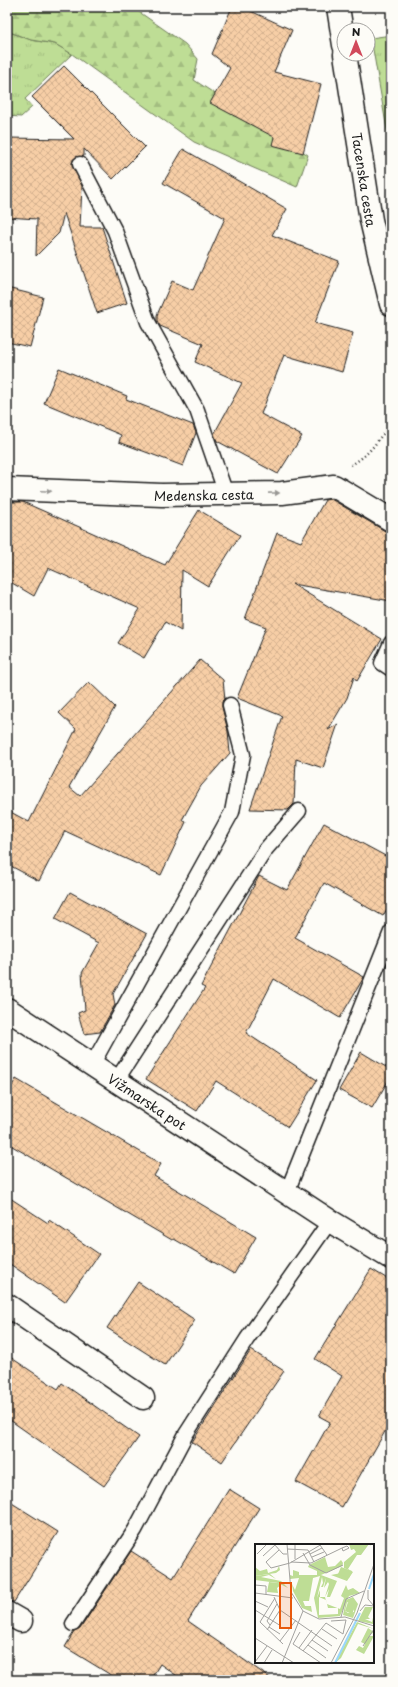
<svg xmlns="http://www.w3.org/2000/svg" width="398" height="1687" viewBox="0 0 398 1687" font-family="'Playpen Sans',sans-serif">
	<defs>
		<pattern id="grass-tufts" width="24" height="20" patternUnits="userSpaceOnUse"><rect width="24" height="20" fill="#bedd95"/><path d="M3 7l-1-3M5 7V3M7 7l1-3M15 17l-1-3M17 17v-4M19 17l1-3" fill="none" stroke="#a3bd80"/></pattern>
		<pattern id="forest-firs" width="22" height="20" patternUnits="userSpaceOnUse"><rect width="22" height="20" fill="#bedd95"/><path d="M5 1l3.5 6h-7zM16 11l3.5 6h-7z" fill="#a3bd80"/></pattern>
		<pattern id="building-cross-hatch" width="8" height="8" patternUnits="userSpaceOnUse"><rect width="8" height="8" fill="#f7cea6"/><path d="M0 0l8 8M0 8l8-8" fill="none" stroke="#d3b08e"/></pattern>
	</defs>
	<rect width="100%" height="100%" fill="#fdfcf7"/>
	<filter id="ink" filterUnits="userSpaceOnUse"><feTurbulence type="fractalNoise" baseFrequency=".025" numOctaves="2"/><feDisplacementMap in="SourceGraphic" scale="8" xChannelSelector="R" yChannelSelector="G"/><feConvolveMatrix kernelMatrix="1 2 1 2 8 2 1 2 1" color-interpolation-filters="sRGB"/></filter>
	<g filter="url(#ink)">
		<!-- grass -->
		<g fill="url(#grass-tufts)" stroke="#6d7c58">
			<path d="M 7,31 L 31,40 L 55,44 L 72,54 L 25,99 L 32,107 L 21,117 L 7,116 Z"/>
			<path d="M 391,35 L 391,153 L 371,38 Z"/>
		</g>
		<!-- forest -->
		<path fill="url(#forest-firs)" stroke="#6d7c58" d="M 7,7 L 132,7 L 185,44 L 198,59 L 194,80 L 308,155 L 297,187 L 194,142 L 72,54 L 55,44 L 31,40 L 7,31 Z"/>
		<!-- building -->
		<g fill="url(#building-cross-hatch)" stroke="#1c1c1c">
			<path d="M 232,7 L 242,7 L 292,30 L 274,72 L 321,84 L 303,153 L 272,145 L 274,137 L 210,103 L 230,68 L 212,54 Z"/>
			<path d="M 64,66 L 145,147 L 113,179 L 84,149 L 84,156 L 76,157 L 72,163 L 82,186 L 80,227 L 102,227 L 127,303 L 97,313 L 64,213 L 59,233 L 36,256 L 37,219 L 7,217 L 7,138 L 74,139 L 32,97 Z"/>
			<path d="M 183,149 L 287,209 L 272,235 L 339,261 L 315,323 L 353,333 L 342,372 L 284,355 L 261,414 L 302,436 L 278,474 L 217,441 L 214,434 L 242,383 L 195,362 L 203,344 L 160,326 L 157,321 L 157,315 L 172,281 L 193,290 L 225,218 L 163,183 Z"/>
			<path d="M 7,288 L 43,297 L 30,347 L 7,342 Z"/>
			<path d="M 59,368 L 127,396 L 126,399 L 193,425 L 196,433 L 183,466 L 119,442 L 121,435 L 44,403 Z"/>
			<path d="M 331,499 L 385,531 L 391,532 L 391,601 L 292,584 L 382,639 L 357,681 L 354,677 L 347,698 L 328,730 L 338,724 L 323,768 L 296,759 L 294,804 L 288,810 L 250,809 L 282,716 L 237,698 L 266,627 L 245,619 L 277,533 L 301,542 L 325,500 Z"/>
			<path d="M 7,502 L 23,502 L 165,565 L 199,510 L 240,535 L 208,586 L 182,570 L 181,631 L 165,622 L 144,658 L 118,643 L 140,609 L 48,568 L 34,596 L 7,580 Z"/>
			<path d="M 200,660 L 223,680 L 225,699 L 222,702 L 222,707 L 228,731 L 230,753 L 201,786 L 182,820 L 186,822 L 161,875 L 65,831 L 39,881 L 7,864 L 7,810 L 29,822 L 76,729 L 59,713 L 89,682 L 115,707 L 69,787 L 80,796 Z"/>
			<path d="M 324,823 L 391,859 L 391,902 L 383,916 L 324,883 L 295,938 L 364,977 L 340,1018 L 274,979 L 246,1033 L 317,1080 L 288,1127 L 216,1081 L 197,1111 L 146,1079 L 205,988 L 201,986 L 259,876 L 287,890 Z"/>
			<path d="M 70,892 L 147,934 L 113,994 L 115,1005 L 100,1032 L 84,1034 L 78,1013 L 85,1010 L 82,973 L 99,943 L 55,919 Z"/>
			<path d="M 361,1052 L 391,1070 L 391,1076 L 372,1108 L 339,1090 Z"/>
			<path d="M 16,1079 L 161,1164 L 154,1176 L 256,1237 L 234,1274 L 174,1239 L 172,1240 L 7,1143 L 7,1094 Z"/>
			<path d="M 7,1196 L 48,1223 L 49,1220 L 99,1254 L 65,1302 L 7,1262 Z"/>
			<path d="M 371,1269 L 391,1281 L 391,1421 L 342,1507 L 296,1482 L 330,1422 L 319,1416 L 342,1376 L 315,1359 Z"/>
			<path d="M 138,1282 L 195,1320 L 165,1365 L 107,1328 Z"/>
			<path d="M 251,1350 L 284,1371 L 222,1462 L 192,1442 Z"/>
			<path d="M 7,1355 L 58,1389 L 62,1383 L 139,1437 L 104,1486 L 7,1418 Z"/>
			<path d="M 229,1489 L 259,1508 L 188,1621 L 273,1680 L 183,1680 L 160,1664 L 150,1680 L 119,1680 L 65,1647 L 74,1632 L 80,1629 L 131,1551 L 173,1578 Z"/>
			<path d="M 7,1500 L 58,1532 L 14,1602 L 7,1601 Z"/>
		</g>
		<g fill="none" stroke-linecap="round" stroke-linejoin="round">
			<!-- service casing -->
			<g stroke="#1c1c1c" stroke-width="17">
				<g id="service">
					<path d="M 80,164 L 115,231 L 148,322 L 197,410 L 226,494"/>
					<path d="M 391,643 L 382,663 L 391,669"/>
					<path d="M 92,1065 L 232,812 L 243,755 L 230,705"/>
					<path d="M 116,1081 L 266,849 L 299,811"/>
					<path d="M 287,1192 L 391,932"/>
					<path d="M 73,1624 L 135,1530 L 186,1434 L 247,1339 L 330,1221"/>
				</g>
			</g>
			<!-- minor casing -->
			<g stroke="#1c1c1c" stroke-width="25">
				<g id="minor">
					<path id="s1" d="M 7,489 L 162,495 L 282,493 L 334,486 L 391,520"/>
					<path id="s2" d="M 7,1009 L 330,1221 L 391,1258"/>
					<path d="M 7,1305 L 143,1398"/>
					<path d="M 7,1613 L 21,1621"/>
				</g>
			</g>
			<!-- secondary casing -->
			<g stroke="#1c1c1c" stroke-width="25">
				<g id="secondary">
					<path d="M 338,7 L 344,45"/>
					<path id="s3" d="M 345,54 L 371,220 L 391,304"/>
				</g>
			</g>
			<!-- path -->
			<g stroke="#1c1c1c" stroke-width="2.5" stroke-dasharray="1 3" stroke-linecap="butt">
				<path d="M 388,429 L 391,436"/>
				<path d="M 351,465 C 358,461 365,456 371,449 C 378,442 382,432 391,428"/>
			</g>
			<!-- service -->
			<use href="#service" stroke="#fdfcf7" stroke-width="14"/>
			<!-- minor -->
			<use href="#minor" stroke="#fdfcf7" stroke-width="22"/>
			<!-- secondary -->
			<use href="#secondary" stroke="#fdfcf7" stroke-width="22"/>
		</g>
		<!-- one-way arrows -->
		<defs><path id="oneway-solid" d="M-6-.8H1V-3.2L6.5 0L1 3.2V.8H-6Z"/></defs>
		<g fill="#989794">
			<use href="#oneway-solid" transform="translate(46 491) rotate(2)"/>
			<use href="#oneway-solid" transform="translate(274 493) rotate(-1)"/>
		</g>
	</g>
	<g text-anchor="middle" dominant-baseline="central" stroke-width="4" stroke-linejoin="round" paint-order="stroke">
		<!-- street labels -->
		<g font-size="13" fill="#1c1c1c" stroke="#fdfcf7">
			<text stroke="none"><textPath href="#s3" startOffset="127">Tacenska cesta</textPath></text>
			<text stroke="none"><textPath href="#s1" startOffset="197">Medenska cesta</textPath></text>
			<text stroke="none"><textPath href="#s2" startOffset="168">Vižmarska pot</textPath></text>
		</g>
	</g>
	<!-- overview -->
	<g transform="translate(255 1544)">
		<rect width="119" height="119" fill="#fdfcf7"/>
		<path d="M 94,0 L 115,0 L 116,2 L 119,1 L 116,2 L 114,0 L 106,11 L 102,11 L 93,25 L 98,28 L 92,37 L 76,31 L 96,27 L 89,24 L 89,18 L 101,8 L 99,5 L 96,6 ZM 70,13 L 73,23 L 80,22 L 86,16 L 88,19 L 87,22 L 66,31 L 82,37 L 75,53 L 72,53 L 74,45 L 70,53 L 72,60 L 85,65 L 89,54 L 86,52 L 91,41 L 93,46 L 98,44 L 105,49 L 94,52 L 85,72 L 63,74 L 59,54 L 65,32 L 58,34 L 54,57 L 48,57 L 50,62 L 56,62 L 57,68 L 47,64 L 38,47 L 37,40 L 40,46 L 44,34 L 35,35 L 35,31 L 38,32 L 38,26 L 44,28 L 44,31 L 62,31 L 62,27 L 53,23 L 54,21 ZM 67,33 L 68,39 L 66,43 L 68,43 L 71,34 L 69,44 L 73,38 L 74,40 L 70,53 L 65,53 L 65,46 L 62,54 ZM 64,53 L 71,56 L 73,64 L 83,64 L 83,70 L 64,71 ZM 24,22 L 25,26 L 21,29 L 0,32 L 0,23 L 5,27 L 12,25 L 13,29 L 22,26 ZM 14,38 L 23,39 L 27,40 L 22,44 L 23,49 L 12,48 ZM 96,55 L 99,55 L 100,63 L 97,70 L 90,67 L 93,58 L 95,59 ZM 113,84 L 119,88 L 114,92 L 119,92 L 109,110 L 101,106 L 104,102 L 108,104 L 110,100 L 106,98 Z" fill="#bedd95" fill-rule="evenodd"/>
		<path d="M 15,30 L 21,35 L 14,31 L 6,33 L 26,37 L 33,44 L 23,39 L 0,36 L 0,32 ZM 98,53 L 103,60 L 98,74 L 88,71 L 91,56 ZM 99,55 L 99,68 L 93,69 L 90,67 L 92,58 L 96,60 ZM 110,63 L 118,63 L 113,73 L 115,75 L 110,75 L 117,78 L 119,69 L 118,80 L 103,77 ZM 102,78 L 119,85 L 103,80 L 86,114 L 80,119 Z" fill="#bedd95" fill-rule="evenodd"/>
		<path d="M 86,23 L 97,27 L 94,34 L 83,30 Z" fill="#bedd95"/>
		<path fill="none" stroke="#9ad7fb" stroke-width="2" d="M 114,45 L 119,30M 80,119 L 105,69"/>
		<path fill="none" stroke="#a3a29f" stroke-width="1" d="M 19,0 L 28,10 L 32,10M 65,1 L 72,11M 32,5 L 53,6 L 59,18M 24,6 L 11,18 L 16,24 L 35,19 L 67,0M 48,9 L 55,21 L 71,29 L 88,21M 2,10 L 12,0M 55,10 L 67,4M 8,12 L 20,1M 57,13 L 69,8M 40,15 L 40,0M 36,18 L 56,19 L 85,5 L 87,4 L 92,2 L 94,4 L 88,7 L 87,4M 0,41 L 11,42 L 11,51M 113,46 L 113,55 L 119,62M 0,49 L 38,54M 19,53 L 25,66 L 77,102M 20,54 L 5,78 L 28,100M 0,57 L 13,63M 0,66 L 26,82M 48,67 L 64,75 L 90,73 L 119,82M 105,67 L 110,61 L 119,62M 86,73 L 91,55 L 109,47M 71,79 L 88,90 L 91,76 L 76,77M 15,81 L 12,77 L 22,60M 14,83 L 25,90M 67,85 L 82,95M 12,86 L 25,66M 45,88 L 38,100 L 66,119M 0,94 L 39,119M 57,96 L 73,107M 25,97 L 41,76M 53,101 L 71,114M 108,102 L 119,85M 44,104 L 57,86M 48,107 L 71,79M 0,118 L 12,102M 9,119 L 17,106M 27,119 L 48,67 L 36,48 L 32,0M 76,119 L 102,69 L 119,20"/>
		<path fill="#e8590c" fill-opacity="0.15" stroke="#e8590c" stroke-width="2" d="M 25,39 L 36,39 L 36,84 L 25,84 Z"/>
		<rect width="119" height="119" fill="none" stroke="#1c1c1c" stroke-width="2"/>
	</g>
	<!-- margin -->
	<rect width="398" height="1687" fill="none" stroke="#fdfcf7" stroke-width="24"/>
	<rect x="12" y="12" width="374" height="1663" fill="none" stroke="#1c1c1c" stroke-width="1.5" filter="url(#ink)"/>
	<!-- north arrow -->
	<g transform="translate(356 42)"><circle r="19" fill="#fdfcf7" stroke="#a3a29f"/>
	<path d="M0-3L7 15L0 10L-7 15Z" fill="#d1495b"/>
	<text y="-6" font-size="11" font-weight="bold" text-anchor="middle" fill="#1c1c1c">N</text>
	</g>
</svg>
